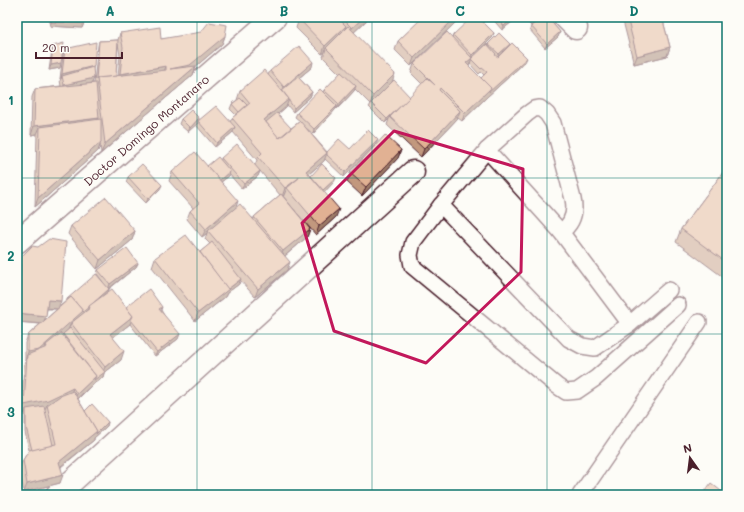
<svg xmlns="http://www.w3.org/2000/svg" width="744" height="512" viewBox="0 0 744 512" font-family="Mali,sans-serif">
	<rect width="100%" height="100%" fill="#fdfcf7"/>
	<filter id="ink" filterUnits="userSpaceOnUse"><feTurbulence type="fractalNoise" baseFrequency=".025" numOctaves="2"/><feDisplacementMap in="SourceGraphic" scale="8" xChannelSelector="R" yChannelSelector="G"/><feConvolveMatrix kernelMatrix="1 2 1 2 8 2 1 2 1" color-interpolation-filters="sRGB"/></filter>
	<g filter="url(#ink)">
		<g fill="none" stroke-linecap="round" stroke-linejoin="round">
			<!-- lane casing -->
			<g stroke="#4a1f2b" stroke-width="18">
				<g id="lane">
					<path d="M 487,150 L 561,232 L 630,324"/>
					<path d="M 441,205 L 569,339 L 582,346 L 595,348 L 630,324 L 669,290"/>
					<path d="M 561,232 C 572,224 576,213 573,199 L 553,123 L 547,114 L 540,108 L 534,109 L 527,114 L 487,150 L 441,205 L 413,242 L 410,255 L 412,266 L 557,386 L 566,392 L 577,391 L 596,378 L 678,305"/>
					<path d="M 580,495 L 699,322"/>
				</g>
			</g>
			<!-- street casing -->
			<g stroke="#4a1f2b" stroke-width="25">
				<g id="street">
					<path d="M 565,17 L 576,28"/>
					<path d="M 17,242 L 275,17"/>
					<path d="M 57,495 L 413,172"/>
				</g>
			</g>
			<!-- lane -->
			<use href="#lane" stroke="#fdfcf7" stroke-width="15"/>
			<!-- street -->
			<use href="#street" stroke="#fdfcf7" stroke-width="22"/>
		</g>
		<!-- wall -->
		<g fill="#c2987e" stroke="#4a1f2b" fill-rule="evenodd">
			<path d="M 50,17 L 84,17 L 84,23 L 82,28 L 50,26 Z"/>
			<path d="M 301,17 L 373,17 L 369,20 L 368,19 L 354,32 L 392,82 L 410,97 L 422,84 L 411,73 L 414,64 L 452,38 L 453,35 L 494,33 L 492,38 L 471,58 L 469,66 L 481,78 L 484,75 L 481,72 L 479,74 L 470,64 L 471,59 L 488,45 L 488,44 L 509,46 L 525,62 L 488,96 L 462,121 L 458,118 L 457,119 L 421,157 L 387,125 L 389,119 L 385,123 L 369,107 L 371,104 L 370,104 L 355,89 L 354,91 L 337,109 L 336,108 L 335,110 L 313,134 L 306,128 L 327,152 L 350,149 L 376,144 L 344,177 L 325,159 L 324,161 L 309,174 L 311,176 L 334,182 L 324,192 L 336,217 L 316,235 L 283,197 L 284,195 L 283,196 L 310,229 L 307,237 L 285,256 L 287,270 L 255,297 L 240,280 L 239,284 L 227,293 L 225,297 L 195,321 L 152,267 L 155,258 L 200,252 L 210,244 L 205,239 L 207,233 L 202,237 L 187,219 L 190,211 L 193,208 L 169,181 L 172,172 L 207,166 L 221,160 L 221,158 L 255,165 L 257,160 L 233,132 L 215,147 L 196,125 L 197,123 L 188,132 L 179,124 L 181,119 L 230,122 L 232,118 L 236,115 L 230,109 L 232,104 L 237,100 L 240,91 L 268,75 L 270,71 L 312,67 L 299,78 L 312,92 L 310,97 L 293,112 L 287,105 L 286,107 L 278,114 L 290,129 L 300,121 L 295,117 L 297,113 L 323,92 L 324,90 L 340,74 L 323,57 L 325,52 L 322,54 L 296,28 L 299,19 ZM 260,171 L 280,195 L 254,217 L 254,219 L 235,208 L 221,182 L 229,176 L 229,174 L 242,189 L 258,176 Z"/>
			<path d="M 422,17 L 460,17 L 459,19 L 411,66 L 395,50 L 398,41 L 423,18 Z"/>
			<path d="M 491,17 L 518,17 L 502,30 Z"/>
			<path d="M 524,17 L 547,17 L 560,32 L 558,37 L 545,48 L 530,30 L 531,26 Z"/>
			<path d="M 622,17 L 662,17 L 670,47 L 667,56 L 634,64 Z"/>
			<path d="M 120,33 L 161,39 L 225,36 L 222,44 L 196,66 L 193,75 L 101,153 L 100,145 L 98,151 L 35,207 L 37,134 L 31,135 L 32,97 L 35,89 L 61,86 L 60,80 L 61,79 L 60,79 L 63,54 L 65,49 L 93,68 L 92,83 L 88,84 L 94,83 L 98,46 L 99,41 L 118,40 ZM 118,44 L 120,55 L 118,76 L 116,76 Z"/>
			<path d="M 53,46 L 60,68 L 49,70 L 52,50 Z"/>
			<path d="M 401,150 L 398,158 L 362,196 L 347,182 L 350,173 Z"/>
			<path d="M 727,167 L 727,280 L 676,242 L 681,229 Z"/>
			<path d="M 128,177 L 160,189 L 146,203 L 126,182 Z"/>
			<path d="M 71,226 L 135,231 L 132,240 L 97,269 L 68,234 Z"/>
			<path d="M 21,257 L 59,307 L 67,300 L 67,299 L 103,282 L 97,274 L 98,270 L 138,263 L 136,267 L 109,289 L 108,292 L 126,307 L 162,307 L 161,310 L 178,339 L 155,356 L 130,324 L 113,337 L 121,360 L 104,373 L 103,377 L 92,385 L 78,399 L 85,411 L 108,422 L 107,426 L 94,438 L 94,440 L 61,467 L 60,483 L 24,492 L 19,468 L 23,460 L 29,450 L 25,432 L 25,413 L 21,414 L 24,364 L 26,361 L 25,361 L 25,343 L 28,335 L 40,324 L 17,322 L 17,276 L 18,266 ZM 47,309 L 57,309 L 45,320 Z"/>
		</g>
		<!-- shaded-wall -->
		<g fill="#9e7c67" stroke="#4a1f2b">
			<path d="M 364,17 L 369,17 L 368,19 L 349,37 L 352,28 Z"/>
			<path d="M 456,17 L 460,17 L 459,19 L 411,66 L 414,58 Z"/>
			<path d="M 514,17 L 518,17 L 502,30 L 504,26 Z"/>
			<path d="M 539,17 L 542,17 L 532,26 L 534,22 Z"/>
			<path d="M 51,22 L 84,23 L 82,28 L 50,26 Z"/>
			<path d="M 346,26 L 343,35 L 326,48 L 325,52 L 322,54 L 325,46 Z"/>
			<path d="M 560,32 L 558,37 L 545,48 L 547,44 Z"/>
			<path d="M 494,33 L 492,38 L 470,59 L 472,55 Z"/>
			<path d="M 225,36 L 222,44 L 187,74 L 170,69 Z"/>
			<path d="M 510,44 L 508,48 L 497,59 L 499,54 Z"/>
			<path d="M 670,47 L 667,56 L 634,64 L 637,56 Z"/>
			<path d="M 472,58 L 469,66 L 466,63 Z"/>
			<path d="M 527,58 L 525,62 L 488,96 L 462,121 L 465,113 L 491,88 Z"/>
			<path d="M 313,62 L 312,67 L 282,92 L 284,87 Z"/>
			<path d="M 61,63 L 60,68 L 49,70 L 51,65 Z"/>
			<path d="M 94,66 L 92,70 L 62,76 L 61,79 L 60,79 L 62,74 Z"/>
			<path d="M 166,66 L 163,75 L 117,82 L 120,74 Z"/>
			<path d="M 196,66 L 193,75 L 101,153 L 105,144 Z"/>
			<path d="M 395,74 L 392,82 L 370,104 L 373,96 Z"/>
			<path d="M 94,78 L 92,83 L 62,90 L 64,85 Z"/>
			<path d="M 356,86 L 354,91 L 337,109 L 339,104 Z"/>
			<path d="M 312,92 L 310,97 L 293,112 L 294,108 Z"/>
			<path d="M 410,97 L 390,117 L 389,119 L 385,123 L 387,119 Z"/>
			<path d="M 289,99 L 286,107 L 265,125 L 264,120 Z"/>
			<path d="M 337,106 L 335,110 L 313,134 L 314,129 Z"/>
			<path d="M 460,111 L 457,119 L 421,157 L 424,149 Z"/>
			<path d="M 99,118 L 96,126 L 40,127 L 37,134 L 31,135 L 34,126 Z"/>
			<path d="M 199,118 L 198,123 L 188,132 L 190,128 Z"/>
			<path d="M 235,127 L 233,132 L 215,147 L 217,143 Z"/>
			<path d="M 378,140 L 376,144 L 344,177 L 345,172 Z"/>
			<path d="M 101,142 L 98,151 L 35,207 L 38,198 Z"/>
			<path d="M 401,150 L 398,158 L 362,196 L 366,187 Z"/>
			<path d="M 327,153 L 324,161 L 303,179 L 306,171 Z"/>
			<path d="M 230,171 L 229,176 L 217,185 L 219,181 Z"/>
			<path d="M 260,171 L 258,176 L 242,189 L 244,184 Z"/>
			<path d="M 300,177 L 287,188 L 284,195 L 282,197 L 285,188 Z"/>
			<path d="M 336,178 L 334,182 L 321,196 L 322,191 Z"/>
			<path d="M 162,185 L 160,189 L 146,203 L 148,199 Z"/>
			<path d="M 238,201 L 235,210 L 208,231 L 207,233 L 202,237 L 206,229 Z"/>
			<path d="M 339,209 L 336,217 L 316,235 L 319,226 Z"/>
			<path d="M 310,229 L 307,237 L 280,260 L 283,251 Z"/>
			<path d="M 135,231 L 132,240 L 97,269 L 100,260 Z"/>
			<path d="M 290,262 L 287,270 L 255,297 L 258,289 Z"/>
			<path d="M 138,263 L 136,267 L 108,289 L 110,284 Z"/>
			<path d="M 241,279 L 239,284 L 227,293 L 225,297 L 195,321 L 198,313 Z"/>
			<path d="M 109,289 L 107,294 L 90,308 L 89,306 Z"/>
			<path d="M 48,300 L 61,301 L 58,309 L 45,308 Z"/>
			<path d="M 89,306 L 87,311 L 71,323 L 68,330 L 47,347 L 46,345 L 43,352 L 27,355 L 26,361 L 25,361 L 28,352 Z"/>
			<path d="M 17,313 L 46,316 L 43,324 L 17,322 Z"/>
			<path d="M 133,316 L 130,324 L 107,342 L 110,334 Z"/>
			<path d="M 180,334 L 178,339 L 155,356 L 157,352 Z"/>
			<path d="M 124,351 L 121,360 L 104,373 L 103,377 L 92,385 L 73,402 L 77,394 L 96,376 L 102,374 L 105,367 Z"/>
			<path d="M 73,388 L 70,396 L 47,405 L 45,409 L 26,413 L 26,409 L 25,413 L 21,414 L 24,405 Z"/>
			<path d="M 108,422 L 107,426 L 94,438 L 94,440 L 56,470 L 59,462 Z"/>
			<path d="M 63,475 L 60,483 L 24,492 L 27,484 Z"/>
		</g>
		<!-- building -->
		<g fill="#e1b193" stroke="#4a1f2b">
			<path d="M 52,17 L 84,17 L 84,23 L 51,22 Z"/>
			<path d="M 301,17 L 337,17 L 346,26 L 325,46 L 299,19 Z"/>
			<path d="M 341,17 L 364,17 L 352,28 Z"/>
			<path d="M 423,17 L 456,17 L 414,58 L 398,41 Z"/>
			<path d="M 472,17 L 478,17 L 494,33 L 472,55 L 453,35 Z"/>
			<path d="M 496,17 L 514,17 L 504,26 Z"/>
			<path d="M 530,17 L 539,17 L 534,22 Z"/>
			<path d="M 542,17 L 547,17 L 560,32 L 547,44 L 531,26 Z"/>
			<path d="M 627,17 L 662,17 L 670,47 L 637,56 Z"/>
			<path d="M 209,22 L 227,25 L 225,36 L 190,65 L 170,69 L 196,66 L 105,144 L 97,78 L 166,70 L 166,66 L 120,74 L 123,47 L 120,33 L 160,27 L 161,39 L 201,32 Z"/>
			<path d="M 348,26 L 395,74 L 373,96 L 326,48 Z"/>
			<path d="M 447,32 L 472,58 L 466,63 L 491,88 L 465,113 L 440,88 L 439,90 L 460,111 L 424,149 L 390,117 L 427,78 L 435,85 L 414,64 Z"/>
			<path d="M 499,33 L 510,44 L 499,54 L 488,44 Z"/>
			<path d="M 118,40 L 116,76 L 97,78 L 96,80 L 99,41 Z"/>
			<path d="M 96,42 L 94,66 L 62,74 L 65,49 Z"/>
			<path d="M 64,43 L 61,63 L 51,65 L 53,46 Z"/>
			<path d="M 512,43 L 527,58 L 489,92 L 491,88 L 481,78 L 487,72 L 482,68 L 481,69 L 471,59 L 487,44 L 496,54 L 495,55 L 498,57 Z"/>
			<path d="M 299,46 L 313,62 L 284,87 L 270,71 Z"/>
			<path d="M 93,67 L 94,78 L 64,85 L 62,76 Z"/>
			<path d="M 264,70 L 289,99 L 264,120 L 280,138 L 300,121 L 327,153 L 306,171 L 339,209 L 319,226 L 287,188 L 300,177 L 285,188 L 258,157 L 262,153 L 232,118 L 250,103 L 240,91 Z"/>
			<path d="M 341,72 L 356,86 L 339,104 L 324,90 Z"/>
			<path d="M 298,77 L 312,92 L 294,108 L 289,101 L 289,99 L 282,90 Z"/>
			<path d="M 394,80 L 410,97 L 387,119 L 371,103 Z"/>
			<path d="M 96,83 L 99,118 L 34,126 L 35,89 Z"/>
			<path d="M 320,89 L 337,106 L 314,129 L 297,113 Z"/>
			<path d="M 240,98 L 247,105 L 239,112 L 232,104 Z"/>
			<path d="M 216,106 L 235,127 L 217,143 L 198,121 Z"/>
			<path d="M 191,110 L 199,118 L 190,128 L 181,119 Z"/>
			<path d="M 277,113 L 291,128 L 279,138 L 266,122 Z"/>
			<path d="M 101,119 L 101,142 L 38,198 L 40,127 Z"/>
			<path d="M 368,130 L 378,140 L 345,172 L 327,155 L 327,152 L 339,139 L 350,149 Z"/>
			<path d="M 385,135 L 401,150 L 366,187 L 350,173 Z"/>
			<path d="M 237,144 L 260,171 L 244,184 L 221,158 Z"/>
			<path d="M 195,152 L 238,201 L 206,229 L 190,211 L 199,203 L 172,172 Z"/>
			<path d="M 218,157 L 230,171 L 220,180 L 207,166 Z"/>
			<path d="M 142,164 L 162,185 L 148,199 L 128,177 Z"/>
			<path d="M 322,164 L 336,178 L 323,190 L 311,176 Z"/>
			<path d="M 727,167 L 727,263 L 681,229 Z"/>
			<path d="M 281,194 L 310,229 L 283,251 L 254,217 Z"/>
			<path d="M 106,197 L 135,231 L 100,260 L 71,226 Z"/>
			<path d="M 240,204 L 290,262 L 258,289 L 208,231 Z"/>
			<path d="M 186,235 L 229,289 L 198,313 L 155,258 Z"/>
			<path d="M 49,239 L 66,242 L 61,301 L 48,300 L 46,316 L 17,313 L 21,257 L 32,246 L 38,247 Z"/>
			<path d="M 212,242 L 241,279 L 228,289 L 200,252 Z"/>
			<path d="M 127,248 L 138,263 L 110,284 L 98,270 Z"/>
			<path d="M 96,274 L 109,289 L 83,312 L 83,311 L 71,297 L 68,299 L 67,299 Z"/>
			<path d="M 112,289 L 133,316 L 110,334 L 124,351 L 105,367 L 71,323 L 90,308 L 89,306 Z"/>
			<path d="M 149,289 L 162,307 L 159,309 L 180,334 L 157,352 L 131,320 L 133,316 L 126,307 Z"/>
			<path d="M 71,297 L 83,311 L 39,350 L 28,352 L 28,335 Z"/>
			<path d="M 70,328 L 105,372 L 94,380 L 96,376 L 63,334 Z"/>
			<path d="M 61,333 L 96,376 L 77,394 L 73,388 L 48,400 L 24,405 L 27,355 L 47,347 L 46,345 Z"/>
			<path d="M 73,391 L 97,431 L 59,462 L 63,475 L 27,484 L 23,460 L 29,450 L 56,444 L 47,405 L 60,396 Z"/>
			<path d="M 92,404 L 108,422 L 96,434 L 97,431 L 85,411 Z"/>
			<path d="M 44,406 L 53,445 L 32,450 L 26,427 L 26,409 Z"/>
			<path d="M 711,483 L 726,495 L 702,495 Z"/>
		</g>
	</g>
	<!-- marked area -->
	<path d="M0 0H744V512H0ZM 394,131 L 523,169 L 521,272 L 426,363 L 334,331 L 302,223 Z" fill="#fdfcf7" fill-opacity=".55" fill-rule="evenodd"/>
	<path fill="none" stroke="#c2185b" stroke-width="3" stroke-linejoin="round" d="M 394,131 L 523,169 L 521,272 L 426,363 L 334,331 L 302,223 Z"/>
	<!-- grid -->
	<path fill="none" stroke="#0f766e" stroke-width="1" stroke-opacity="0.55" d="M 197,17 L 197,495M 372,17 L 372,495M 547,17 L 547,495M 17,178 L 727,178M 17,334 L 727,334"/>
	<g text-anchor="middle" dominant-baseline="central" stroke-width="3" stroke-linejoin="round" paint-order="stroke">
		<!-- street labels -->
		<g font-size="12" fill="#4a1f2b" stroke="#fdfcf7">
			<text transform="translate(146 130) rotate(-41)">Doctor Domingo Montanaro</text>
		</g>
	</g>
	<!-- margin -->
	<rect width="744" height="512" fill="none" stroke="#fdfcf7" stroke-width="44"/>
	<!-- north arrow -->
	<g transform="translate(690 458) rotate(346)" stroke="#fdfcf7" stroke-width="3" paint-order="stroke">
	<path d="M0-3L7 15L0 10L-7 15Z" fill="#4a1f2b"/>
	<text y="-6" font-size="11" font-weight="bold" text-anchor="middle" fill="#4a1f2b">N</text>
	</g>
	<!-- scale -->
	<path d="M36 52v6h86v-6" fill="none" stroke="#4a1f2b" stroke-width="2"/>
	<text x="42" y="52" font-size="12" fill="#4a1f2b" stroke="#fdfcf7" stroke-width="3" paint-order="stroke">20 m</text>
	<rect x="22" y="22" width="700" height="468" fill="none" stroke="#0f766e" stroke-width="1.5"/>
	<g font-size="13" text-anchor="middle" font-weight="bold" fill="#0f766e">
		<text x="110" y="16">A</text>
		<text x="284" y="16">B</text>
		<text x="460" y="16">C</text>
		<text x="634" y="16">D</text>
		<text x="11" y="105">1</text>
		<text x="11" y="261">2</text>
		<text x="11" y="417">3</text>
	</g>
</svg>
